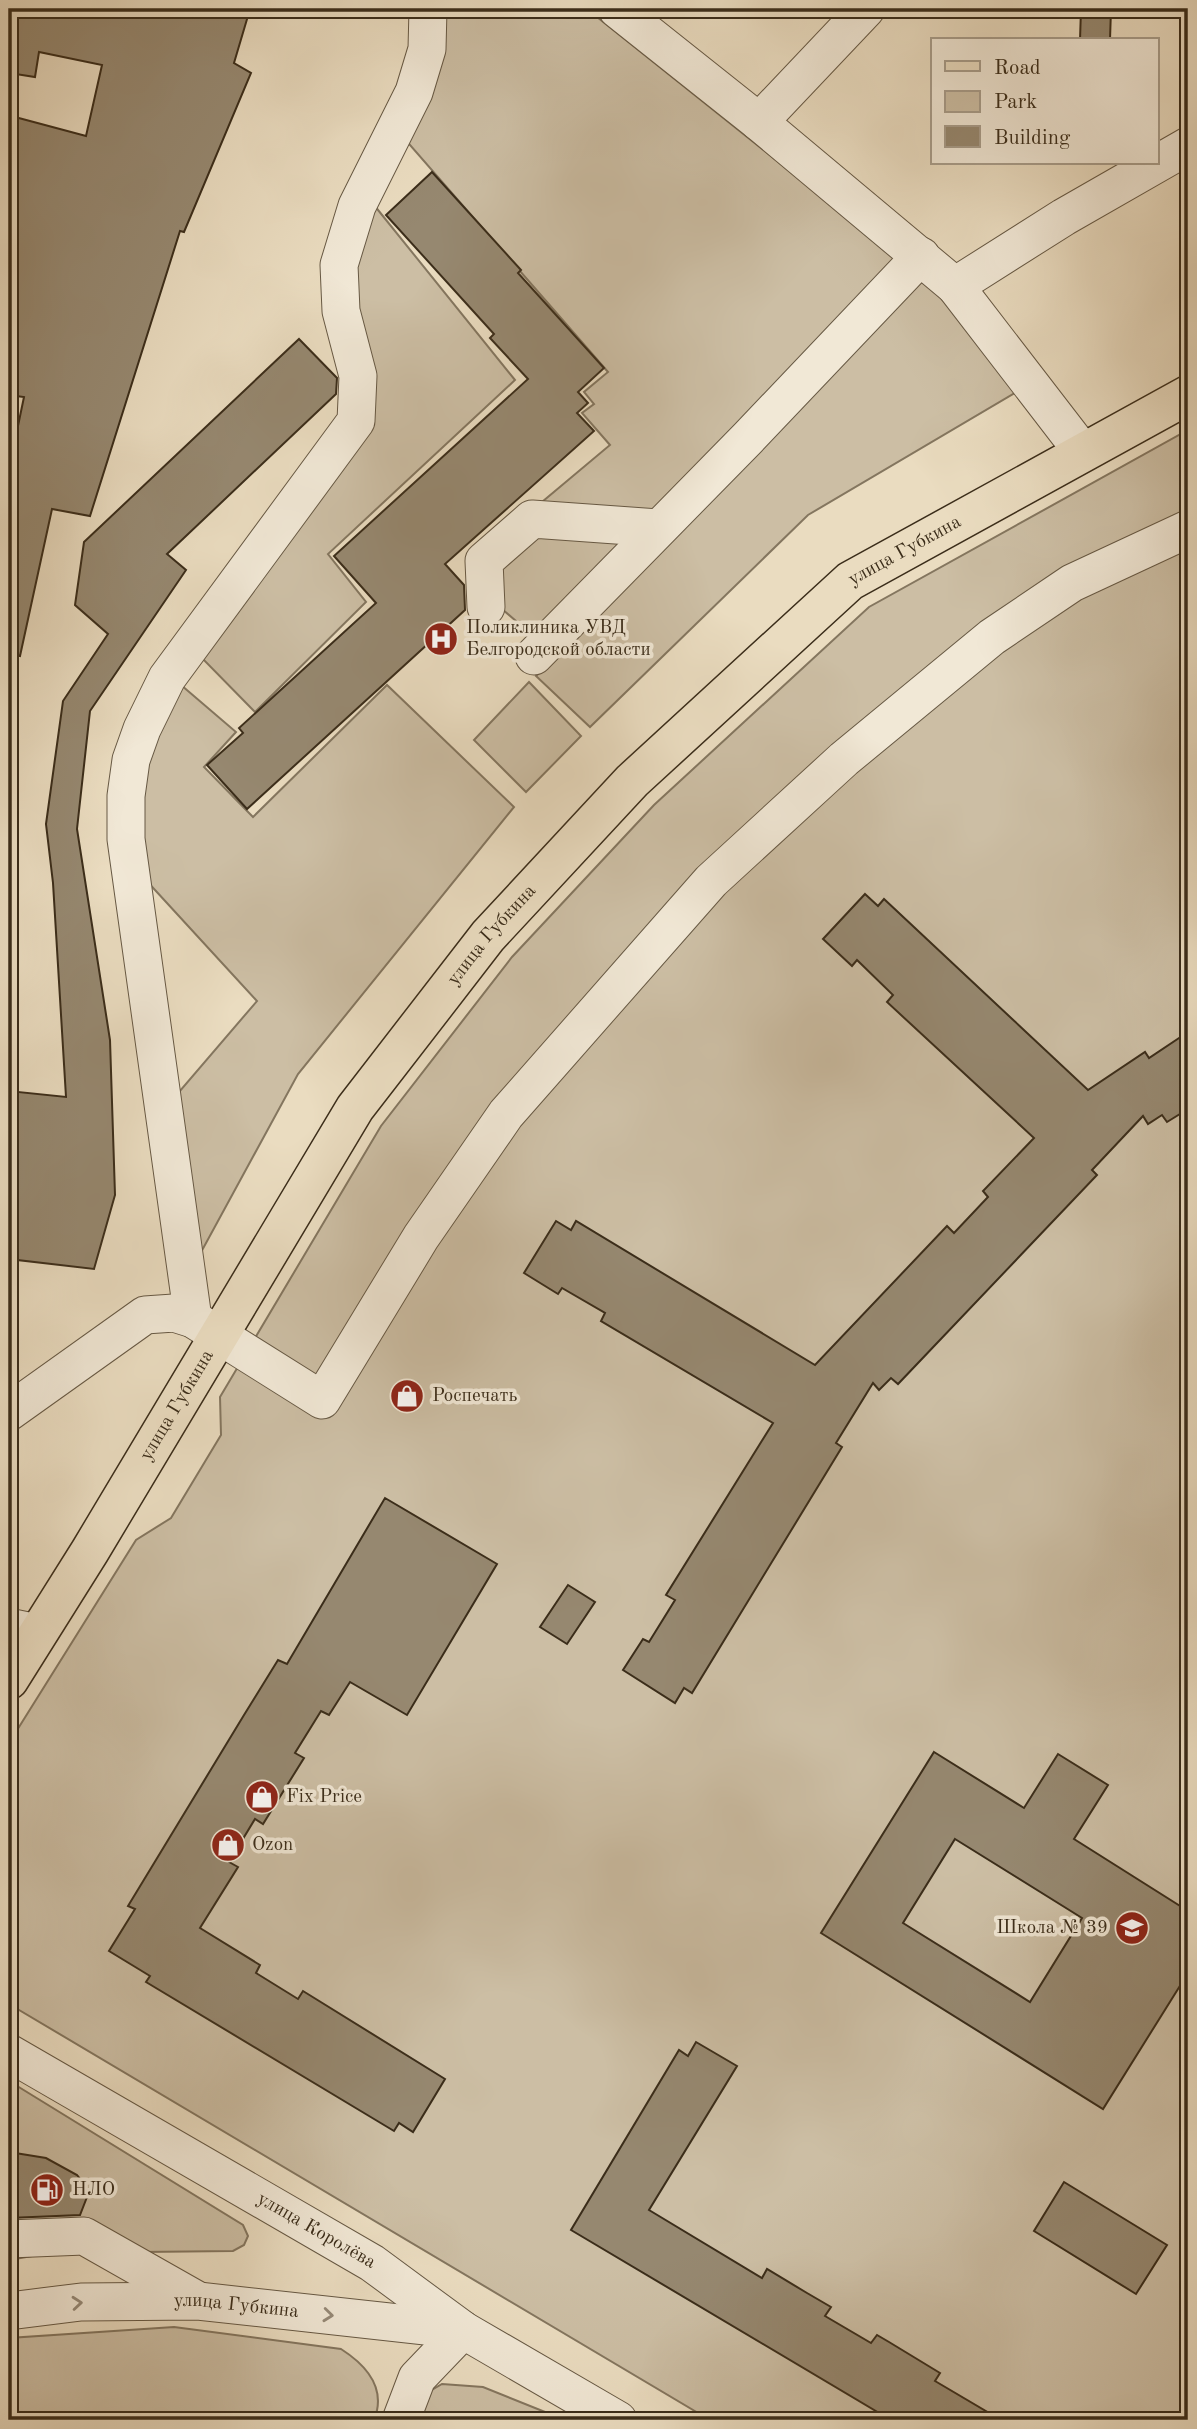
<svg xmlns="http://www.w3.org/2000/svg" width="1197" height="2429" viewBox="0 0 1197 2429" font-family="'Old Standard TT',serif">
	<rect width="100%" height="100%" fill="#eadcc0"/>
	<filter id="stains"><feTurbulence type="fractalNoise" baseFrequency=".00286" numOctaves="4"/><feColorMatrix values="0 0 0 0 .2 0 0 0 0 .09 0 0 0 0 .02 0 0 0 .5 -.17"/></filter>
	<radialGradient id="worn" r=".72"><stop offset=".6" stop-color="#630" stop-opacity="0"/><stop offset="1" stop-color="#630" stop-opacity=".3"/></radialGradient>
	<!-- green -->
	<g fill="#ccbea4" stroke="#84765f" stroke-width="2">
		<path d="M 435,9 L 587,9 L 905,263 L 656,522 L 530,512 L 610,445 L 582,413 L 594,404 L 584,392 L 608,372 L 403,137 Z"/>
		<path d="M 374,205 L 515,380 L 328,554 L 366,602 L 255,712 L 196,652 L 365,426 L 351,261 Z"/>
		<path d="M 916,271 L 941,291 L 1018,391 L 808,515 L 590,727 L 536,676 Z"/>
		<path d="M 1188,430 L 1188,2420 L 710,2420 L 9,2004 L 9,1743 L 136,1540 L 171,1518 L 221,1435 L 220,1397 L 381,1126 L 512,957 L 654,805 L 869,607 Z"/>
		<path d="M 536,527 L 641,535 L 538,640 L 495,603 L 494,566 Z"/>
		<path d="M 174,679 L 236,732 L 204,767 L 253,817 L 387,685 L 514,807 L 298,1074 L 193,1267 L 167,1106 L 257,1001 L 133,866 L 132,795 Z"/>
		<path d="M 529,682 L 581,736 L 526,792 L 474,740 Z"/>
		<path d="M 9,2081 L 243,2225 L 248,2236 L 244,2245 L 233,2251 L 49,2253 L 9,2260 Z"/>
		<path d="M 174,2327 L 341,2349 C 366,2365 387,2388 374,2420 L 9,2420 L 9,2338 Z"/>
		<path d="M 442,2384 L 483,2387 L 565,2420 L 410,2420 L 425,2394 Z"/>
	</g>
	<!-- building -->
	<g fill="#968870" stroke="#3b2d1a" stroke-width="2" fill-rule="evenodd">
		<path d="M 15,9 L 250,9 L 234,63 L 251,73 L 184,232 L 180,231 L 90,516 L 52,509 L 20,656 L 9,654 L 9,469 L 24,397 L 9,395 L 9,137 L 15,117 L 86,136 L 102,65 L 39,52 L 35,77 L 9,73 L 9,42 Z"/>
		<path d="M 1081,9 L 1111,9 L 1110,40 L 1080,40 Z"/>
		<path d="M 432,172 L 521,270 L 518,273 L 604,368 L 578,392 L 588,403 L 577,413 L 594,431 L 445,564 L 464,585 L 465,610 L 247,809 L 207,765 L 243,733 L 239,728 L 376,603 L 334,556 L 528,379 L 490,338 L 494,334 L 386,215 Z"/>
		<path d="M 299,339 L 337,378 L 336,394 L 167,554 L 186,570 L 90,711 L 77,829 L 110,1040 L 115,1195 L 94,1269 L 9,1259 L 9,1091 L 66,1097 L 53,883 L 46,824 L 63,701 L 108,634 L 75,605 L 84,542 Z"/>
		<path d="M 865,894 L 878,906 L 884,899 L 1088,1090 L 1145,1052 L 1149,1058 L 1188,1032 L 1188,1109 L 1167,1122 L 1162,1115 L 1148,1124 L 1143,1116 L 1092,1170 L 1097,1175 L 898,1384 L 891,1378 L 879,1390 L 873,1383 L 836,1443 L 842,1447 L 692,1693 L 684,1688 L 675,1703 L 623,1670 L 643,1639 L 649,1642 L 675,1600 L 666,1595 L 773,1423 L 601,1321 L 605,1313 L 562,1288 L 558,1294 L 524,1273 L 556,1221 L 571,1230 L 576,1221 L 815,1365 L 947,1226 L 954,1233 L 988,1197 L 983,1191 L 1034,1138 L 887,1002 L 893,995 L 857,960 L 852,966 L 823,939 Z"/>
		<path d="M 385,1498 L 497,1564 L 407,1715 L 350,1682 L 329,1715 L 321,1711 L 295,1753 L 304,1758 L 263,1824 L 255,1819 L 229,1862 L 238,1867 L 200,1928 L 260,1965 L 256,1973 L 298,1999 L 303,1991 L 445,2079 L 413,2132 L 399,2123 L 394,2131 L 146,1982 L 150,1976 L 109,1951 L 135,1909 L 128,1906 L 244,1715 L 278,1660 L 287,1664 Z"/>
		<path d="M 568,1585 L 595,1602 L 567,1644 L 540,1627 Z"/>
		<path d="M 934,1752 L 1024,1808 L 1058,1754 L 1108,1785 L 1074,1839 L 1188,1911 L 1188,1973 L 1103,2109 L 821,1933 ZM 955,1839 L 1082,1918 L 1030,2002 L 903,1923 Z"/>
		<path d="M 696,2042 L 737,2066 L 649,2210 L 762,2278 L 767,2269 L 807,2293 L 831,2307 L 825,2316 L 871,2343 L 877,2335 L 889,2342 L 940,2373 L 935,2381 L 1001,2420 L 891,2420 L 571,2230 L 679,2050 L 688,2056 Z"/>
		<path d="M 9,2152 L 46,2158 L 77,2175 L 84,2184 L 87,2197 L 80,2215 L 9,2218 Z"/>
		<path d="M 1064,2182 L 1167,2245 L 1136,2294 L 1034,2231 Z"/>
	</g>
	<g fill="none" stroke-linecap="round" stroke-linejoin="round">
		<!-- minor casing -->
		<g stroke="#675944" stroke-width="39">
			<g id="minor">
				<path d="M 617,9 L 759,122 L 955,286 L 1082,451"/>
				<path d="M 759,122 L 866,9"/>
				<path d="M 955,286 L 1064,217 L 1188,146"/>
				<path d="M 486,607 L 484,561 L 532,519 L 658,528"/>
				<path d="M 534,656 L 748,438 L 921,256"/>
				<path d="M 193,1319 L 126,839 L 126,796 L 131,760 L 142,729 L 167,678 L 356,421 L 358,376 L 341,311 L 339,265 L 357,206 L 414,92 L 427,49 L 428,9"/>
				<path d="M 9,1412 L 145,1315 L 174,1313 L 193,1319 L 322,1400 L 421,1237 L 506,1114 L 711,881 L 844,759 L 992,637 L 1072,583 L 1188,529"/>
				<path d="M 9,1627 L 38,1633"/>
				<path id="s1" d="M 9,2053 L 372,2263 L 463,2330 L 618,2420"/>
				<path d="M 9,2239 L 84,2236 L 197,2300"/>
				<path id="s2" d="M 9,2311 L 81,2302 L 198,2301 L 462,2330"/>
				<path d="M 401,2420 L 417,2378 L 463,2330"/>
			</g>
		</g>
		<!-- major casing -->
		<g stroke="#3b2d1a" stroke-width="41">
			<g id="major">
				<path id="s3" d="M 9,1680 L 90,1551 L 355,1108 L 488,936 L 632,781 L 850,581 L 1188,395"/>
			</g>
		</g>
		<!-- minor -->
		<use href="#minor" stroke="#f1e8d6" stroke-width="37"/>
		<!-- major -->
		<use href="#major" stroke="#eadcc0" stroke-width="38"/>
	</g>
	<!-- one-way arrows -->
	<defs><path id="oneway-chevron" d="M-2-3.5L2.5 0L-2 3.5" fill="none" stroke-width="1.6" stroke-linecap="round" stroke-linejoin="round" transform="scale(1.75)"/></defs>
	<g stroke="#968a78">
		<use href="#oneway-chevron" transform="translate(77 2303) rotate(-5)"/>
		<use href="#oneway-chevron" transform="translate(328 2315) rotate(6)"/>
	</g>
	<!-- icons -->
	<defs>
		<g id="hospital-disc" transform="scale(1.75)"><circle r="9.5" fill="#8f2418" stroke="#f1e8d6"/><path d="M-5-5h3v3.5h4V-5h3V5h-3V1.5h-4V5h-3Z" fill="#fff"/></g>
		<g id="shop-disc" transform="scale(1.75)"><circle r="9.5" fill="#8f2418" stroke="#f1e8d6"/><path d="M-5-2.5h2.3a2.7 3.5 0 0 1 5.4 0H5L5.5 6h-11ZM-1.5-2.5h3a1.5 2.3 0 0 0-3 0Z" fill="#fff"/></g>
		<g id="school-disc" transform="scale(1.75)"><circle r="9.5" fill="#8f2418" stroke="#f1e8d6"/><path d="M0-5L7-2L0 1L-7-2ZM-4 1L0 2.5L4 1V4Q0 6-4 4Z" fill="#fff"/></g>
		<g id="fuel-disc" transform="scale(1.75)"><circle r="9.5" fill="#8f2418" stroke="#f1e8d6"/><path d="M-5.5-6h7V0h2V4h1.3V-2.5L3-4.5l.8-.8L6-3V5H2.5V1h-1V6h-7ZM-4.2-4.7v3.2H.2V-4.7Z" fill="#fff"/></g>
	</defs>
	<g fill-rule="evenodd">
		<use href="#hospital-disc" x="441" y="639"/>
		<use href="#shop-disc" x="407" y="1396"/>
		<use href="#shop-disc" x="262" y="1797"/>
		<use href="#shop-disc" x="228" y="1845"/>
		<use href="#school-disc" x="1132" y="1928"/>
		<use href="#fuel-disc" x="47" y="2190"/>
	</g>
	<g text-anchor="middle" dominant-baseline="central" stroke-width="7" stroke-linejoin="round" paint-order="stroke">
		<!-- street labels -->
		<g font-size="19" fill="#3b2d1a" stroke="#f1e8d6">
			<text stroke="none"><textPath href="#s3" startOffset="1456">улица Губкина</textPath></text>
			<text stroke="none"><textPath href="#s3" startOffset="889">улица Губкина</textPath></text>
			<text stroke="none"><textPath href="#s3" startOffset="322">улица Губкина</textPath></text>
			<text stroke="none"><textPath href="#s1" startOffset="355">улица Королёва</textPath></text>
			<text stroke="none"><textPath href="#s2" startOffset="228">улица Губкина</textPath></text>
		</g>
		<!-- poi labels -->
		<g font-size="19" fill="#3b2d1a" stroke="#f1e8d6" text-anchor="start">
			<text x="466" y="628">Поликлиника УВД<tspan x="466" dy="22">Белгородской области</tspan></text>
			<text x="432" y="1396">Роспечать</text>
			<text x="286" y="1797">Fix Price</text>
			<text x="252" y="1845">Ozon</text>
			<text x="1108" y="1928" text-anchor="end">Школа № 39</text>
			<text x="72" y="2190">НЛО</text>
		</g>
	</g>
	<!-- margin -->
	<rect width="1197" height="2429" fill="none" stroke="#eadcc0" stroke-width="35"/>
	<rect x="10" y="10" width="1176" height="2408" fill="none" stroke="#3b2d1a" stroke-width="3.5"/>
	<rect x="18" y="18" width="1162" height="2394" fill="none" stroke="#3b2d1a" stroke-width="2"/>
	<!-- legend -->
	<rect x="931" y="38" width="228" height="126" fill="#f1e8d6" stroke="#a89d8b" stroke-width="2"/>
	<rect x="945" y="61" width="35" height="10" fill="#eadcc0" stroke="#a89d8b" stroke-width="2"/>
	<text x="994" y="74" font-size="21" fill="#3b2d1a">Road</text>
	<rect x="945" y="91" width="35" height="21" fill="#ccbea4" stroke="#a89d8b" stroke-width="2"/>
	<text x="994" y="108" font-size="21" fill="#3b2d1a">Park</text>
	<rect x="945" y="126" width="35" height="21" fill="#968870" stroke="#a89d8b" stroke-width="2"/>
	<text x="994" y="144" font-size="21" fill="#3b2d1a">Building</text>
	<rect width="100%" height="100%" filter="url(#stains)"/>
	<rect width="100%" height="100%" fill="url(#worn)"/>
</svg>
